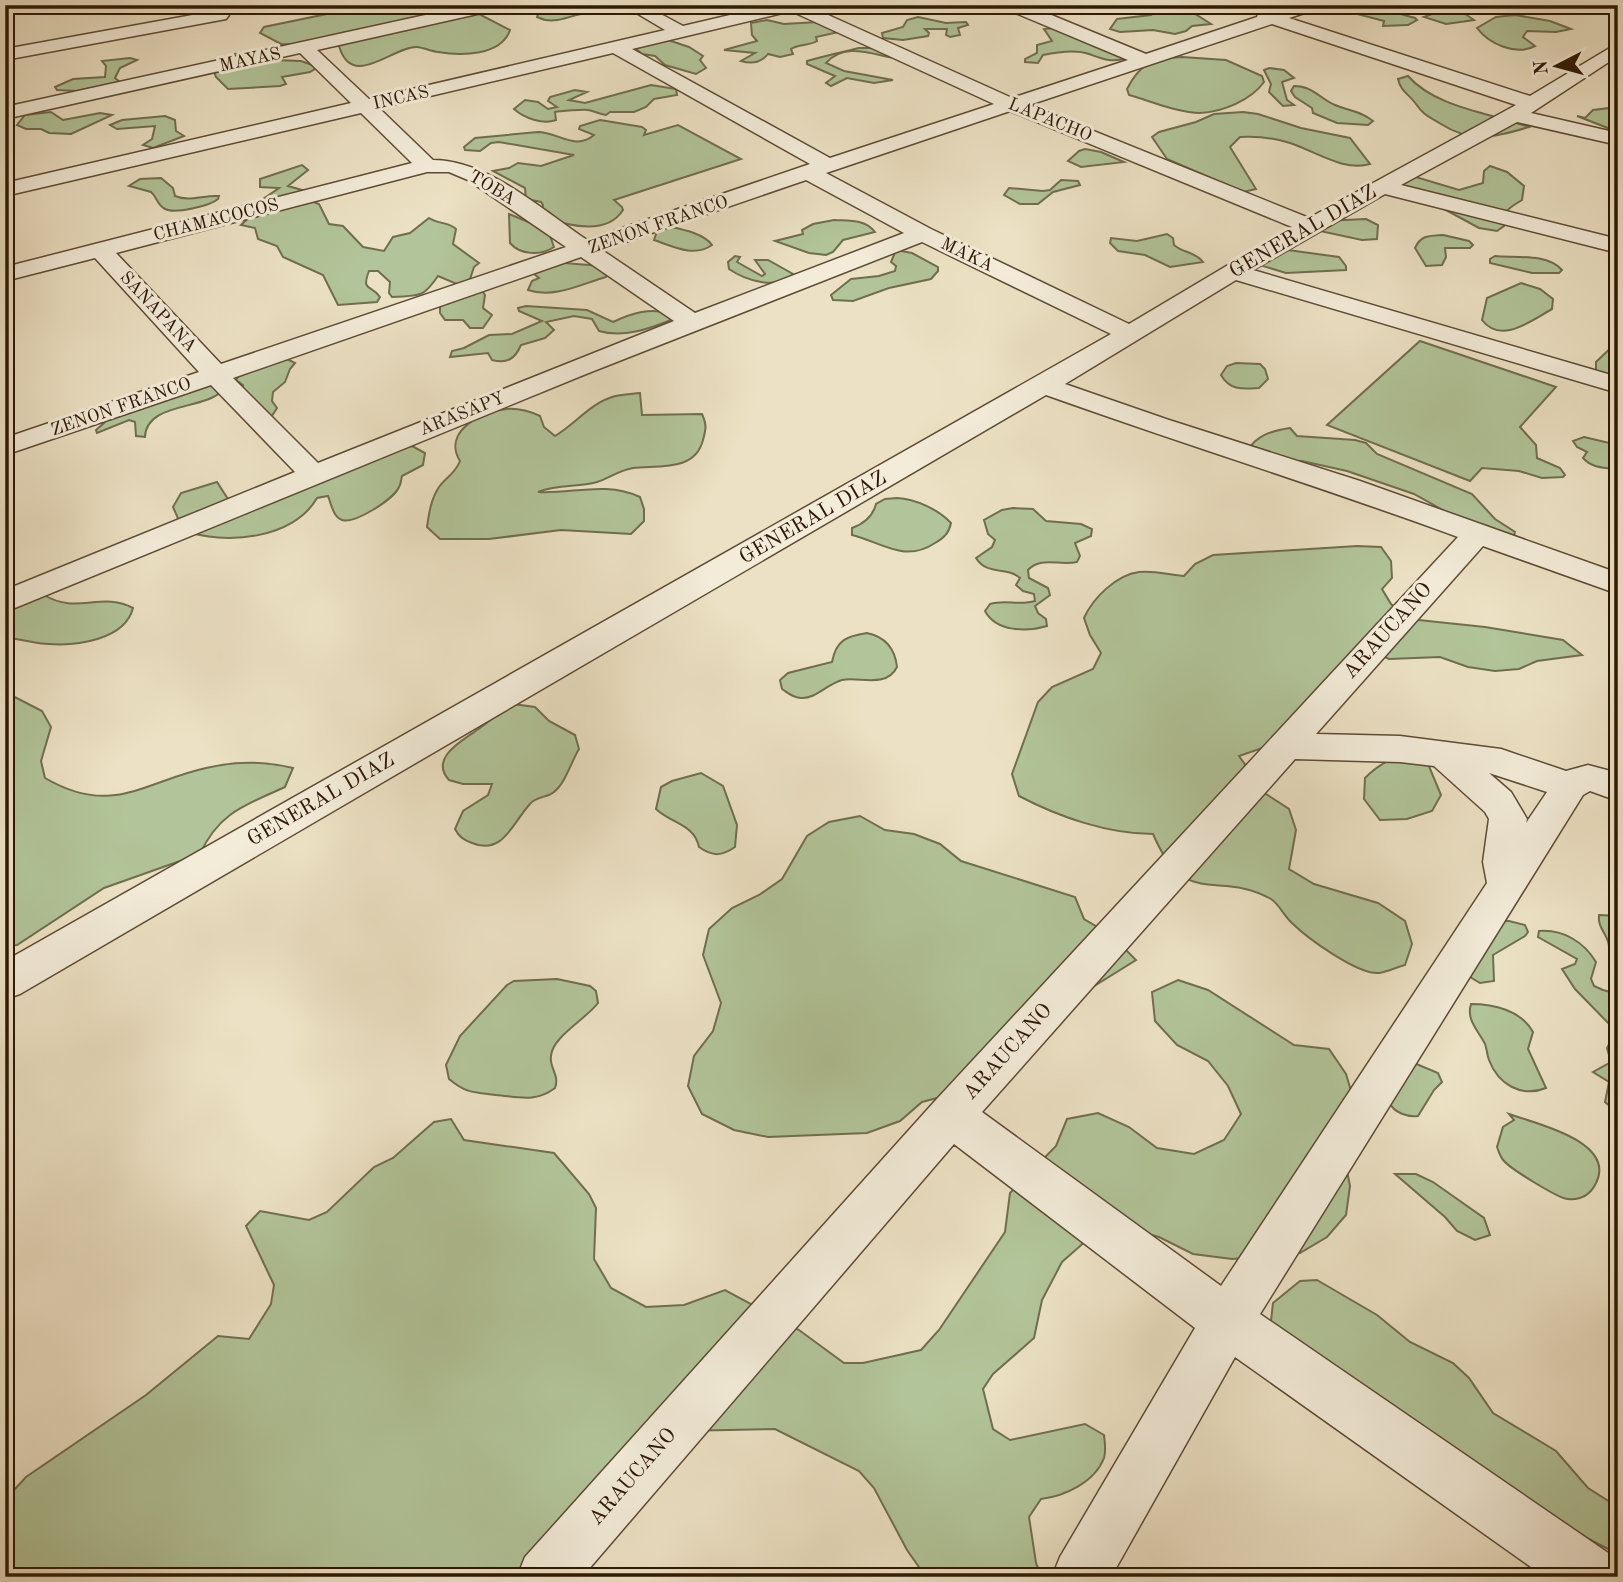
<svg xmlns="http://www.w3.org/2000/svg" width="1623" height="1582" viewBox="0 0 1623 1582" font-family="'Old Standard TT',serif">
	<rect width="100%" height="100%" fill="#ece1c4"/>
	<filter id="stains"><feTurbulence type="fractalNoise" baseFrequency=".00286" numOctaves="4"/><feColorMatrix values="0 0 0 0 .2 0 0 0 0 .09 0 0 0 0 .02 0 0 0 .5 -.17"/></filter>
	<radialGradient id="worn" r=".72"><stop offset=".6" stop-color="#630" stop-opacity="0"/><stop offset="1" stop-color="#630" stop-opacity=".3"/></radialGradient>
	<!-- green -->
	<g fill="#b2c499" stroke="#706e4f" stroke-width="2">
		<path d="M 354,5 L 469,5 L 475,12 L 510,30 C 501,56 461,56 438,52 C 431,51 424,48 417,47 C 393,46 352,91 339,46 L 281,44 L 260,33 L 264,27 L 346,10 Z"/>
		<path d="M 546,5 L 625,5 C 612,14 596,10 581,14 C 566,17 553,25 537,17 L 539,12 L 552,9 Z"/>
		<path d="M 1161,7 L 1192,12 L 1211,24 L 1192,26 L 1186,31 L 1175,34 L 1153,30 L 1120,32 L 1110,29 L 1117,19 L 1151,15 Z"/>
		<path d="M 1455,7 L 1474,20 L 1446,24 L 1424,17 L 1432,14 L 1436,8 Z"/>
		<path d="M 1379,8 L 1415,18 L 1417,20 L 1408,25 L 1383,26 L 1384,21 L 1357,14 L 1360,10 Z"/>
		<path d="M 1515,15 L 1550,21 L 1571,29 L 1556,32 L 1527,31 L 1523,37 L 1535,46 C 1516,56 1489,44 1477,28 L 1496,17 Z"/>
		<path d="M 918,17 L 946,23 L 966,22 L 968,25 L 958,28 L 960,35 L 950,37 L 946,35 L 947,29 L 925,29 L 929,33 L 928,36 L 903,40 L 883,38 L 882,33 L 903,27 L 907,20 Z"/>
		<path d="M 767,20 L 784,24 L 818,22 L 839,32 L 816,37 L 817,41 C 809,46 798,44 791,49 L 793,54 L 780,57 L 768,54 C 761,63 751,64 741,61 L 755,53 L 724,50 L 757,41 L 752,35 L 751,23 Z"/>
		<path d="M 1065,27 L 1127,58 C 1111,63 1103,59 1089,54 C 1075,49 1057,52 1043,55 L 1038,63 L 1025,62 L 1025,59 L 1037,53 L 1037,45 L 1052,41 L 1044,29 Z"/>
		<path d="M 665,39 L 689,47 L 703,56 L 700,60 L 706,68 L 696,74 L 665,65 L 655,56 L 642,54 L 636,49 L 637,47 Z"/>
		<path d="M 859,48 L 873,48 L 894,58 C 871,54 844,42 826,63 L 844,71 L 893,80 L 874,83 L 847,78 L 831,86 L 826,83 L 835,76 L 807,64 L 807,61 C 824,56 842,52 859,48 Z"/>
		<path d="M 254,51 L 267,52 L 274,60 L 301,61 L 318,67 L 310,72 L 282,77 L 286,84 L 280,86 L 228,89 L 216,77 L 214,72 L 232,60 L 235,54 Z"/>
		<path d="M 1182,57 L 1226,60 L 1262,76 L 1264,82 C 1251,100 1223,112 1200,113 C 1178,113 1151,101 1129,95 L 1127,89 C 1140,63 1154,58 1182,57 Z"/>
		<path d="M 130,58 L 137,60 L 120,68 L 115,78 L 120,82 L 77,91 L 57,90 L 55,87 L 73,79 L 105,77 L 106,66 L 102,61 Z"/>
		<path d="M 1269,68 L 1284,70 L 1294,78 L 1282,82 L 1287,100 L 1294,105 L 1283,106 L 1269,92 L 1271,84 L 1264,70 Z"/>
		<path d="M 1408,76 C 1436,108 1491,113 1529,127 C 1496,137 1472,144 1441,124 C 1429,116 1425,117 1416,104 C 1409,94 1401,92 1398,79 Z"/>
		<path d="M 651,85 L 676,89 L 677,95 L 654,99 L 646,107 L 634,112 L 610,112 L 606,115 C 599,114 594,111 588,110 C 585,109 559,111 555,112 L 556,120 C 543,125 524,118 514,109 L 525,100 L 538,102 L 548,109 L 557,107 L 548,101 L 550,97 L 575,90 L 587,92 L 569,100 L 585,103 Z"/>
		<path d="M 1294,86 C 1313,86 1319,98 1335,105 C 1349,111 1361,111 1373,121 L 1368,125 L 1337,123 L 1313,113 L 1312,108 L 1295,97 L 1291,91 Z"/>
		<path d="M 1618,107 L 1618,132 L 1577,116 L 1585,118 L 1593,110 Z"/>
		<path d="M 51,112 L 63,120 L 100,113 L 112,115 L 71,134 L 49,133 L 41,129 L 26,129 L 17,125 L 25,115 Z"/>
		<path d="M 1243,112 L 1258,114 L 1301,128 L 1350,138 L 1370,164 C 1344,172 1315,151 1290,143 C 1274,138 1257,136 1240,137 L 1230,147 L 1256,189 L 1243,192 L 1167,159 L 1152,137 L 1159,132 L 1196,122 L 1214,114 Z"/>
		<path d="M 165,116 L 175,120 L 176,131 L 184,136 L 153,148 L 143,145 L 152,139 L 155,126 L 117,129 L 110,125 L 122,120 Z"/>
		<path d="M 600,120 L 642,127 L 646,130 L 644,135 L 678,125 L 741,159 L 614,200 L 622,207 L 623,210 C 606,237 565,225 541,216 L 543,205 L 541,202 L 526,199 L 525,188 L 493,171 L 509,168 L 518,163 L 541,166 L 574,155 L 499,142 L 491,143 L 480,151 L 465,150 L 464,147 L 475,138 L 538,132 C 558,132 575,151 594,135 L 579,129 L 580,126 Z"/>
		<path d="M 1085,149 L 1101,152 L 1124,162 L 1081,167 L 1068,161 L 1079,151 Z"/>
		<path d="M 302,165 L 308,170 L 288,186 L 309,192 L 308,200 L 319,204 L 329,224 L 343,226 L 363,247 L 384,251 L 393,237 L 410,233 L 429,218 C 438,224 449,222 456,229 L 453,244 L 479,263 L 474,267 L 470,279 L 459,285 L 438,276 C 422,299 420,295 392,297 L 389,293 L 390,282 L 378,271 L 369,271 C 361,292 371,284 380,297 L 377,302 L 338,305 L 323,275 L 283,257 L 277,246 L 258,239 L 255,228 L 241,225 L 262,205 L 263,199 L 279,188 L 260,187 L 260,179 Z"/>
		<path d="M 1490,166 L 1507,172 L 1524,186 L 1522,200 C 1511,207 1501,211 1504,226 L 1497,231 L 1479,228 L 1396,183 L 1406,174 L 1459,190 L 1483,183 L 1484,171 Z"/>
		<path d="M 161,178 L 173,188 L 175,196 C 190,202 203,195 219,196 L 218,199 C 210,206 175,214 165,209 C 157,205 157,197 151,192 L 129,186 L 140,179 Z"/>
		<path d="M 1061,180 L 1078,181 L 1080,185 L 1053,192 L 1038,204 L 1020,204 L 1004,195 L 1009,188 L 1043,191 L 1050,190 Z"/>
		<path d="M 509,214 L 548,230 L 554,247 C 541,256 520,255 510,243 Z"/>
		<path d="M 1366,219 L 1378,225 L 1377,239 L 1362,240 L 1315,230 L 1323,221 Z"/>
		<path d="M 834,220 C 849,221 865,219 875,232 L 843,240 L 833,252 L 826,255 L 809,253 L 775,241 L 803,234 L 802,230 L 813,224 Z"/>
		<path d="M 671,227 C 685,230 704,234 712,245 C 694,258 672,246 654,240 L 657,231 Z"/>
		<path d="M 1167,234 L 1173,238 L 1174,245 C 1183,253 1196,252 1203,262 L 1170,267 L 1145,255 L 1118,251 L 1110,243 L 1111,238 L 1137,241 Z"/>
		<path d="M 1443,235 L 1469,241 L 1473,245 L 1470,248 L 1445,248 L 1446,257 L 1442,265 L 1426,266 L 1415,248 C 1421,235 1428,236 1443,235 Z"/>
		<path d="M 896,250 L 912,253 L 938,267 L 938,271 L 931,279 L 889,288 L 853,301 L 833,300 L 831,295 L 851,279 L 879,276 L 895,271 L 896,266 L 891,262 Z"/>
		<path d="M 1288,250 L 1339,257 L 1346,266 L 1346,270 L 1286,273 L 1253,263 L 1271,251 Z"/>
		<path d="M 735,256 L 740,257 L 737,262 L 762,276 L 765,274 L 755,260 L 768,260 L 793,274 C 777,291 745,280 729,269 L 728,262 Z"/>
		<path d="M 1495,256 C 1515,258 1547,253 1562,270 L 1559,273 L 1532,273 L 1490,263 L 1490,259 Z"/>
		<path d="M 552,262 L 601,266 L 607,273 L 606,277 C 581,284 554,299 528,290 L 532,281 L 539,278 L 534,274 L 534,270 Z"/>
		<path d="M 1521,283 L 1540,289 L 1553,299 L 1552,309 C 1532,320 1501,345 1482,320 L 1487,298 Z"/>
		<path d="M 482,291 L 485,295 L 483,308 L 492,315 L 483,328 L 470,328 L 463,320 L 445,320 L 440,313 L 440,305 Z"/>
		<path d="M 526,306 L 587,310 L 613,322 C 632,313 651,307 671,314 L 671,320 C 649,329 623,338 599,331 L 592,319 L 574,316 L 546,322 L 554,330 L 545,338 L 521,345 C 515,359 507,364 492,360 L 488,353 L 450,357 L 452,351 L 464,348 L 489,335 L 512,334 L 542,321 L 519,311 L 518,308 Z"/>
		<path d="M 1420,341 L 1556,387 L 1520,427 L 1536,445 L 1537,458 L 1560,468 L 1565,475 L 1563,477 L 1542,478 L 1519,471 L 1482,468 L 1470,481 L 1327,425 Z"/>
		<path d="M 1618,341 L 1618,380 L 1596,371 L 1596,362 Z"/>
		<path d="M 285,358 L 295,363 L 290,369 L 285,382 L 273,392 L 272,401 L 277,408 L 270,419 L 243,391 L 243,385 L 236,380 L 244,368 Z"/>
		<path d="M 1236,363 L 1260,364 L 1265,369 L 1268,379 L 1259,388 C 1243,389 1230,391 1221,375 L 1227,366 Z"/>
		<path d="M 204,379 L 221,392 C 201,410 146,403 145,437 L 136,436 L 135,422 L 129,420 L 97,433 L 96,430 L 104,423 L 98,419 L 150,399 L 155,387 Z"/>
		<path d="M 640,393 L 642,415 L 702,414 C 707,425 706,429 703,440 C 695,472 658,465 633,468 C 620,470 609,478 597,482 C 577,488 560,483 538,492 C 573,494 605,481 640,497 L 644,509 L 644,521 L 631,534 L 561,530 L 489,539 L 440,539 L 427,527 C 429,513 431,499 439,487 C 446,477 455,474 460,461 C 442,432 481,411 507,409 C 519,408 529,411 540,416 L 544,427 L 555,436 C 575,424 590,404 612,397 C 620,394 631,394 640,393 Z"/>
		<path d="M 1290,428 L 1297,436 L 1355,440 L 1366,443 L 1377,454 L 1472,494 L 1495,519 L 1515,532 L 1513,539 L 1448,513 L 1414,494 L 1347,471 L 1302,461 L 1279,461 L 1247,451 C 1257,435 1271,431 1290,428 Z"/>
		<path d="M 1584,437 L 1618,445 L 1618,470 C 1605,467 1593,469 1583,458 L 1587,452 L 1577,447 L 1573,441 Z"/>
		<path d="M 412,446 L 425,453 L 423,465 L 402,476 C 401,480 401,484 399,487 C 394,499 355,524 342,520 C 333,517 331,503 328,496 L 317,498 C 294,539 224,546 183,530 L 173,507 L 181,493 L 217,482 L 228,499 L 390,448 Z"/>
		<path d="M 897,498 C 915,499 938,509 951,523 C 949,533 944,538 935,543 C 905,563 883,543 852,535 L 852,528 C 863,524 873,516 876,504 L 885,499 Z"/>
		<path d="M 1013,508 L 1033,509 L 1046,521 L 1081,524 L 1092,529 L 1091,536 L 1075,543 L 1080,556 L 1077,562 C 1059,566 1041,556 1028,570 L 1029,578 L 1048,588 L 1050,595 L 1035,606 L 1038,613 L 1046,619 L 1047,626 C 1027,632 996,632 985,611 L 990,604 C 1005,599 1019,606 1035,601 L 1034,594 L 1023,591 L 1016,585 L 1020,578 C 1007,566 987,576 976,558 L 992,547 L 995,540 L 988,534 L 984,520 L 1002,510 Z"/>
		<path d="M 1357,546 L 1381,547 L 1391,561 L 1392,578 L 1382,589 L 1391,604 L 1409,619 L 1485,627 L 1563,640 L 1582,655 L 1537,661 L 1519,669 L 1495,671 L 1468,667 L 1440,657 L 1389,659 L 1363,647 L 1303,734 L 1239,756 L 1266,794 L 1289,809 L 1296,830 L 1289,869 L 1314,884 L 1378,903 L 1405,921 L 1412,944 L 1405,965 C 1397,967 1387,972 1379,973 C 1358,975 1307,938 1292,923 C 1284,916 1279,904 1271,899 C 1217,869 1186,911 1153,834 C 1108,834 1059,817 1019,796 L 1012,774 L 1038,702 L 1052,687 L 1093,669 L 1101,653 L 1090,635 L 1084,618 C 1093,598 1116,575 1139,572 C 1153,570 1170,575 1184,576 L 1195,564 L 1213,555 Z"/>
		<path d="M 44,595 C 77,615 102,591 133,608 C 125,640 76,646 49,644 C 34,644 20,638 5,638 L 5,603 Z"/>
		<path d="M 867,633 C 886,637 895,649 897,667 C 886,689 859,676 842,680 C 827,684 816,699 801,698 C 793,698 788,693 782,689 L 780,680 L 788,673 L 832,662 C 836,640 847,636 867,633 Z"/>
		<path d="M 5,692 L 42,711 L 51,727 L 41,761 L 45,778 C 112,817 143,782 206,768 C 235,761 264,761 293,768 L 285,787 C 246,805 219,812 200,854 L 104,888 L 17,945 L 5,946 Z"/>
		<path d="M 513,704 L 535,707 L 549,721 L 575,735 L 579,749 C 571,762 566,782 554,792 C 547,798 536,796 530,804 C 513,822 503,856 472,843 C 464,840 459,837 455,829 L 463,811 L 488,795 L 492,784 L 463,784 L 449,780 C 429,758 462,741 477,730 C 489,722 500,711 513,704 Z"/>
		<path d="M 1423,752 L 1441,795 L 1432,811 L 1407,819 L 1380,820 L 1364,799 L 1365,778 C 1383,760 1398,755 1423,752 Z"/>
		<path d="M 701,773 L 723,786 L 737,825 L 735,847 C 722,856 713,857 699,847 C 694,824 672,824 656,809 L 661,787 L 672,781 Z"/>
		<path d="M 860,816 L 885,830 L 914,834 L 940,844 L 961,861 L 1075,897 L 1084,919 L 1111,935 L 1136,960 L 1083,993 L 986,1085 L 922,1102 L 900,1121 L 867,1133 L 768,1137 L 734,1130 L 702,1114 L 688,1086 L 694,1056 L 713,1031 L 721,1003 L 703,955 L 709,929 L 732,908 L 759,895 L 782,879 L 807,836 L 829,822 Z"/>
		<path d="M 1599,915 L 1618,916 L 1618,958 L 1609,948 C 1610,936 1597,929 1599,915 Z"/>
		<path d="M 1494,921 L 1509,921 L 1525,925 L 1528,932 L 1525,936 L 1493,955 L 1494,981 L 1480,983 L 1465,974 Z"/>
		<path d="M 1539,931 C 1563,929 1584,942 1596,962 L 1591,979 L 1594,986 L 1603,990 L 1618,994 L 1618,1108 L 1612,1108 L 1605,1102 L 1609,1082 L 1593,1072 L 1611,1062 L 1607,1048 L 1616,1031 L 1575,989 L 1562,969 L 1575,964 L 1577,959 L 1538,937 Z"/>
		<path d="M 557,979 L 590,986 L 596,991 L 598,1003 C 586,1019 552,1037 551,1056 C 549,1068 560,1075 555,1088 C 535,1103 519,1097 496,1095 C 474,1092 467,1094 449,1079 L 446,1065 L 460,1036 L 507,985 L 514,981 Z"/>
		<path d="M 1178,980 L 1208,990 L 1294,1045 L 1329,1049 L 1346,1074 L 1354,1101 L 1344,1156 L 1350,1186 L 1346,1215 L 1327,1237 L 1300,1253 L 1232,1259 L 1193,1254 L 1159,1237 L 1119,1226 L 1088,1239 L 1062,1262 L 1042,1300 L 1034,1338 L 993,1374 L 983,1389 L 993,1429 L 1010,1440 L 1085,1424 L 1104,1435 C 1105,1442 1106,1451 1104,1458 C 1095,1482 1065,1496 1041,1499 L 1029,1517 L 1036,1563 L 1042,1577 L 926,1577 L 907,1550 L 874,1488 L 859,1471 L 775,1429 L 680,1431 L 563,1577 L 5,1577 L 5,1500 L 26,1477 L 146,1395 L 218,1336 L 249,1339 L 271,1304 L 274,1285 L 246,1226 L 260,1211 L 309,1220 L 327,1212 L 374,1167 L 393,1158 L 434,1122 L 451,1119 L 464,1140 L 554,1153 L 589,1194 L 596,1208 L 594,1259 L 611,1288 L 646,1307 L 684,1305 L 725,1290 L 799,1330 L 844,1363 L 863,1363 L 921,1350 L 939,1330 L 1005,1232 L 1010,1193 L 1056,1146 L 1067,1119 L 1098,1113 L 1129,1127 L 1157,1148 L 1194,1154 L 1224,1140 L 1241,1114 L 1228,1086 L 1208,1061 L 1177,1045 L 1155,1021 L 1152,992 Z"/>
		<path d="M 1471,1004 C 1493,1004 1521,1010 1533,1032 L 1528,1049 L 1546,1088 C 1521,1098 1498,1084 1489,1060 C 1487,1055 1487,1049 1485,1044 C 1478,1030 1466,1020 1471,1004 Z"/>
		<path d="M 1414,1063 L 1438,1073 L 1442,1082 L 1434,1090 L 1418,1116 C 1407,1117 1394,1113 1389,1102 Z"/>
		<path d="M 1509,1114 C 1537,1124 1619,1142 1595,1185 C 1589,1196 1579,1200 1568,1199 C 1559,1199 1511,1169 1504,1161 C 1500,1157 1499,1152 1497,1147 L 1503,1127 L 1514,1120 Z"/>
		<path d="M 1395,1174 L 1416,1174 L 1433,1182 L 1484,1218 L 1490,1235 L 1475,1240 L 1457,1231 L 1445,1217 Z"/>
		<path d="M 1317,1280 L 1377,1315 L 1410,1342 L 1453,1363 L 1469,1378 L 1493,1413 L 1556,1451 L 1588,1488 L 1618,1507 L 1618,1554 L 1571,1530 L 1280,1343 L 1271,1321 L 1273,1303 L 1300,1281 Z"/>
	</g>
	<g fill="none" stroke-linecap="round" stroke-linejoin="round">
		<!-- street casing -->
		<g stroke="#5e4a35" stroke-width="3">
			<g id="street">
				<path d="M 471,5 L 503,5 L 495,10 L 317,50 L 369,99 L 665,30 L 623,5 L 644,5 L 683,26 L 773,5 L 806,5 L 1012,98 L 1128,60 L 1006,9 L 1004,5 L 1027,5 L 1146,54 L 1257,17 L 1259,12 L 1271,12 L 1293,5 L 1319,5 L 1317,9 L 1289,18 L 1530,96 L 1618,43 L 1618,56 L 1531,113 L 1618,133 L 1618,145 L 1517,122 L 1401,185 L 1618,239 L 1618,253 L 1385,194 L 1253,270 L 1618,377 L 1618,393 L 1236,280 L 1065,384 L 1166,419 L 1360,481 L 1618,573 L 1618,594 L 1483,546 L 1316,734 L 1400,736 L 1501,749 L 1566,771 L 1588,765 L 1618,773 L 1618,801 L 1590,791 L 1583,795 L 1260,1314 L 1614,1557 L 1618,1577 L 1545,1577 L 1235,1357 L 1111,1577 L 1052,1577 L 1060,1557 L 1195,1328 L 954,1144 L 582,1577 L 517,1577 L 525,1557 L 935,1101 L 1458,537 C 1322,487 1183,444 1046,395 L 20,994 L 5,999 L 5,961 L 1111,334 L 922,242 L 586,374 L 5,612 L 5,590 L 295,472 L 211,385 L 5,455 L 5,438 L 199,372 L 95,258 L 5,281 L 5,267 L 412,163 L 361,113 L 5,196 L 5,183 L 351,103 L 300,53 L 5,119 L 5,107 ZM 791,11 L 994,104 L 830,158 L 632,49 ZM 1272,24 L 1516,105 L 1309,218 L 1029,105 ZM 613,53 L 810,164 L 587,240 C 542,210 488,160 433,160 L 379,108 ZM 1010,111 L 1292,227 L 1129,324 L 931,229 L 826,173 ZM 427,172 L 449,172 L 468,180 L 566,247 L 221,364 L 116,253 ZM 806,180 L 904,233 L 695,313 L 602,250 ZM 581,257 L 674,321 L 318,463 L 233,378 ZM 1295,759 L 1400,762 L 1434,766 L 1485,812 L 1489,819 L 1483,862 L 1487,883 L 1221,1286 L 982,1112 ZM 1489,773 L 1547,792 L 1526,823 L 1527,819 L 1511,792 Z"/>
				<path d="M 220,10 L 226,11 L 229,15 L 226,19 L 5,60 L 5,49 Z"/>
			</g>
		</g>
		<!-- street -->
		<use href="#street" fill="#f3ecd9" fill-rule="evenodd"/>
	</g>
	<g text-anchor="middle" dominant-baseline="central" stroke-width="6" stroke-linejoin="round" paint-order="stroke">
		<!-- far-street labels -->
		<g font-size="18" fill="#2e1805" stroke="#f3ecd9">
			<text transform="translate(250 60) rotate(-12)">MAYAS</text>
			<text transform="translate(401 98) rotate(-13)">INCAS</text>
			<text transform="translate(1050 120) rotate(22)">LAPACHO</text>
			<text transform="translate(492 188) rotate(31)">TOBA</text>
			<text transform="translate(216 220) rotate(-14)">CHAMACOCOS</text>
			<text transform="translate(658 225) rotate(-19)">ZENON FRANCO</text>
			<text transform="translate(967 255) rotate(26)">MAKA</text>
			<text transform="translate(158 312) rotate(47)">SANAPANA</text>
			<text transform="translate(121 407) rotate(-19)">ZENON FRANCO</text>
			<text transform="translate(462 414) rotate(-22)">ARASAPY</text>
		</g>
		<!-- street labels -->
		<g font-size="21" fill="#2e1805" stroke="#f3ecd9">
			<text transform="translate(1303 232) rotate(-30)">GENERAL DIAZ</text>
			<text transform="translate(813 518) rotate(-30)">GENERAL DIAZ</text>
			<text transform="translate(1388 631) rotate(-48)">ARAUCANO</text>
			<text transform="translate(321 800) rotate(-30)">GENERAL DIAZ</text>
			<text transform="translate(1008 1052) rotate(-48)">ARAUCANO</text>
			<text transform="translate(633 1477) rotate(-49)">ARAUCANO</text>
		</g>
	</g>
	<!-- margin -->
	<rect width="1623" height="1582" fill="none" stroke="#ece1c4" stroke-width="28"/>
	<rect x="7" y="7" width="1609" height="1568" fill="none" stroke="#2e1805" stroke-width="3.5"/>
	<rect x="14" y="14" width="1595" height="1554" fill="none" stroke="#2e1805" stroke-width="2"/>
	<!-- north arrow -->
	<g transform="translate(1557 66) rotate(264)" stroke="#f3ecd9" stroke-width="5" paint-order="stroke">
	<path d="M0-5L12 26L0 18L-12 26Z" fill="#2e1805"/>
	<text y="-10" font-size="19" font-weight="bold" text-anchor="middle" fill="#2e1805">N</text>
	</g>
	<rect width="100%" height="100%" filter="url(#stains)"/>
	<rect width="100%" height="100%" fill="url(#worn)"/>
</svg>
